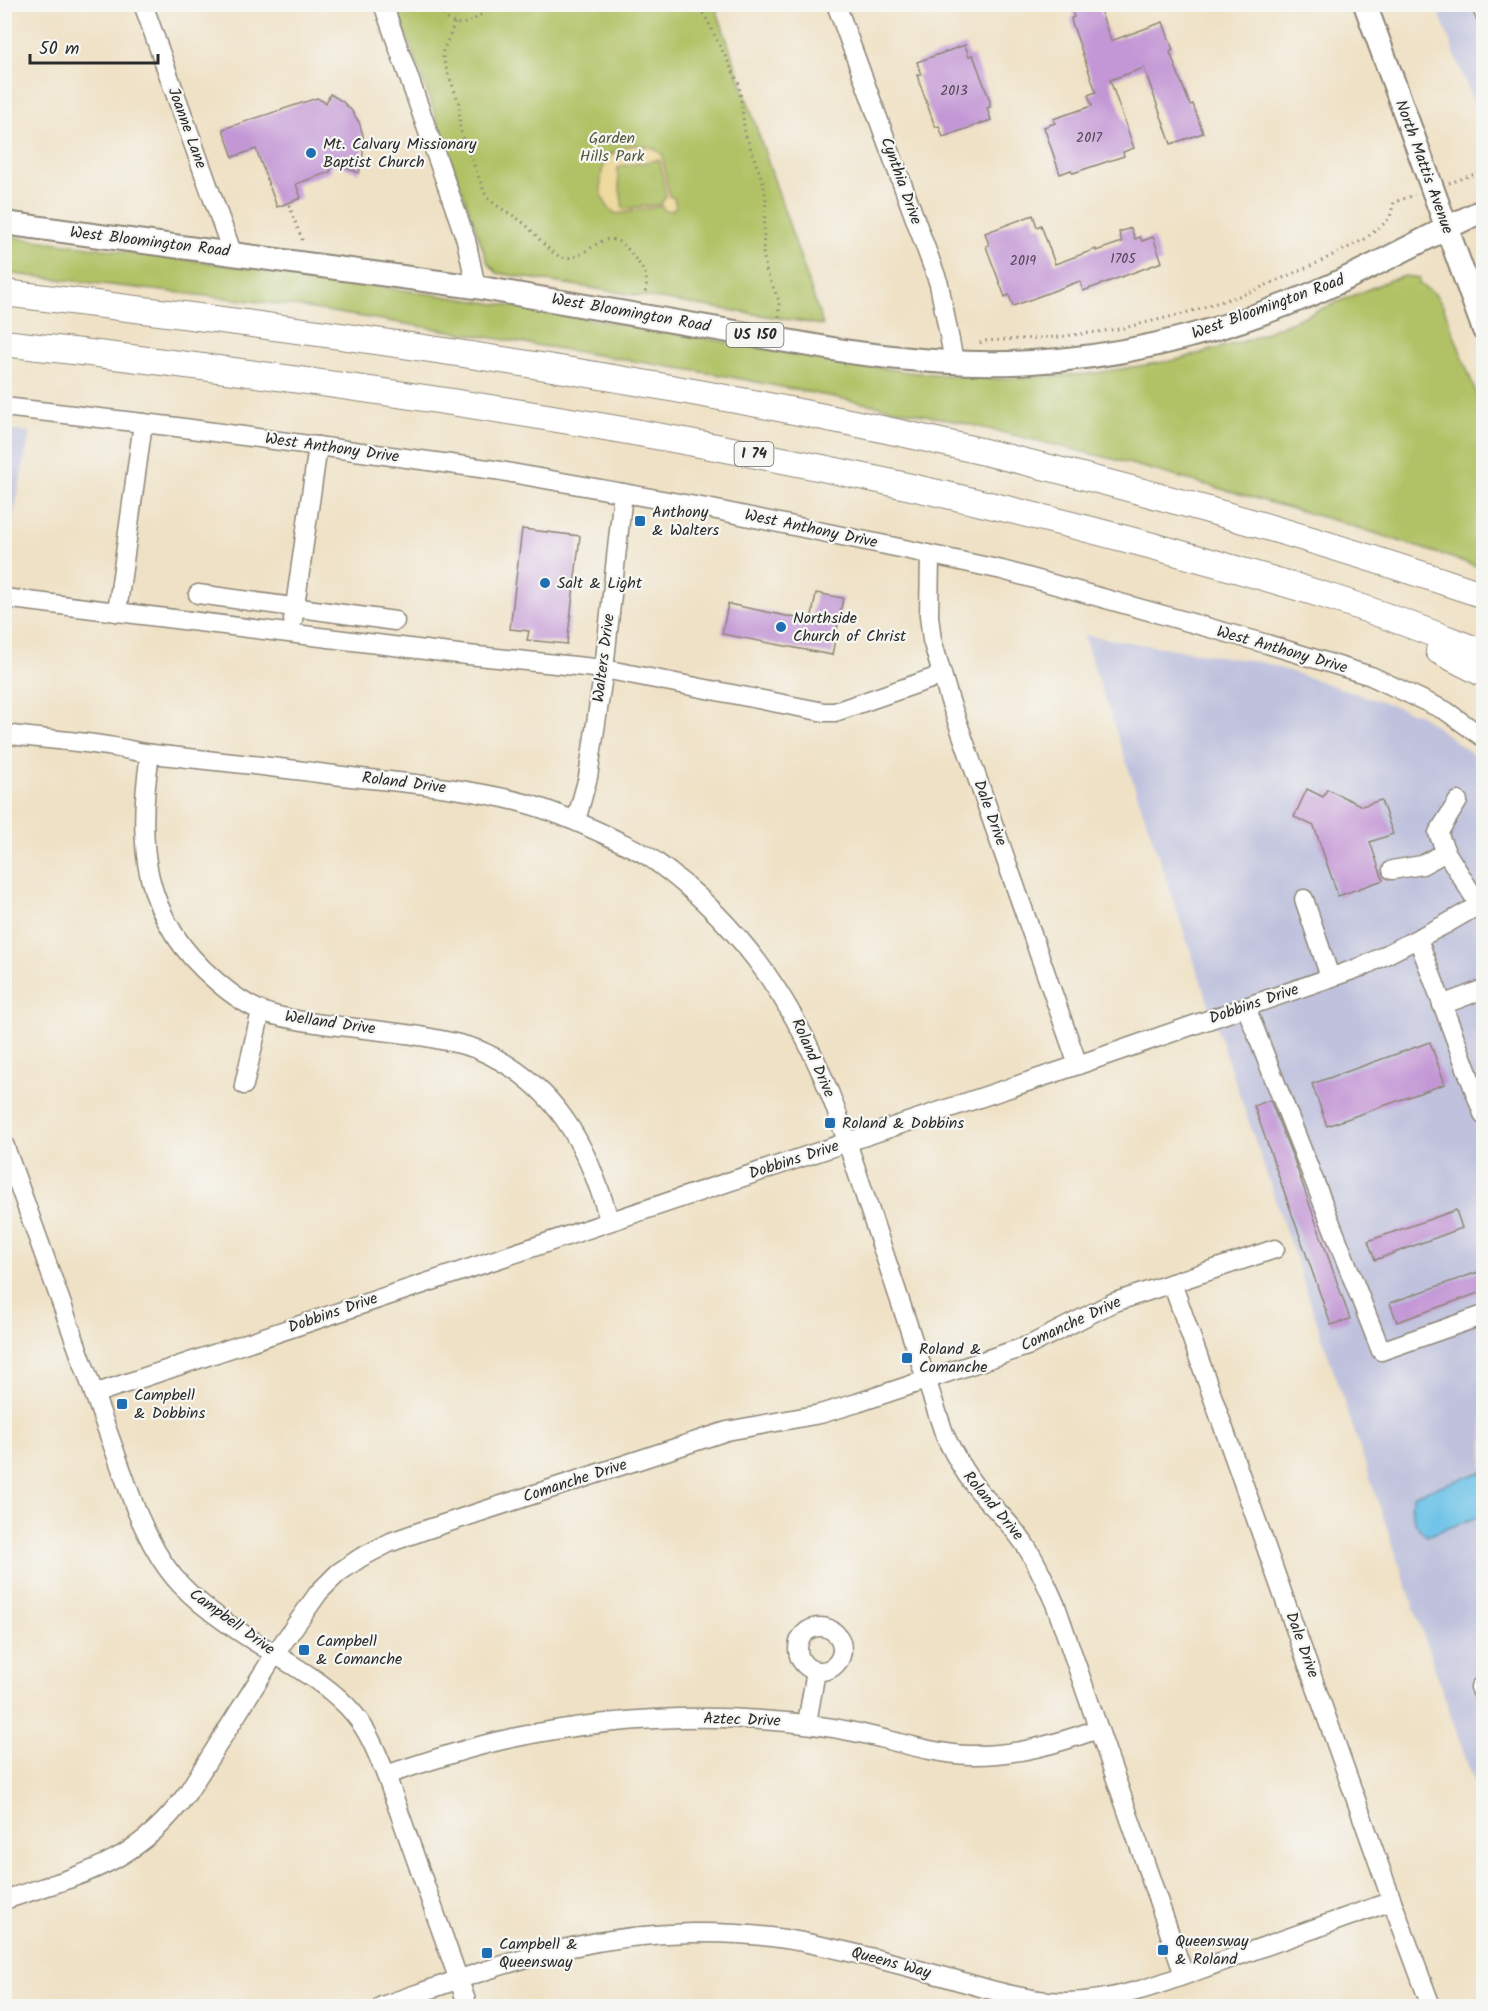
<svg xmlns="http://www.w3.org/2000/svg" width="1488" height="2011" viewBox="0 0 1488 2011" font-family="Kalam,sans-serif">
	<rect width="100%" height="100%" fill="#f6f6f2"/>
	<filter id="ink" filterUnits="userSpaceOnUse"><feTurbulence type="fractalNoise" baseFrequency=".0167" numOctaves="2"/><feDisplacementMap in="SourceGraphic" scale="12" xChannelSelector="R" yChannelSelector="G"/><feConvolveMatrix kernelMatrix="1 2 1 2 8 2 1 2 1" color-interpolation-filters="sRGB"/></filter>
	<filter id="wash" filterUnits="userSpaceOnUse"><feTurbulence type="fractalNoise" baseFrequency=".008" numOctaves="4" result="noise"/><feDisplacementMap in="SourceGraphic" scale="24" xChannelSelector="R" yChannelSelector="G"/><feGaussianBlur stdDeviation="1.35" result="paint"/><feColorMatrix in="noise" values="0 0 0 0 0 0 0 0 0 0 0 0 0 0 0 0 0 1.4 0 .05"/><feComposite in="paint" operator="in"/></filter>
	<g filter="url(#wash)">
		<rect width="100%" height="100%" fill="#efe1c5"/>
		<!-- industrial -->
		<g fill="#c0c2dd">
			<path d="M 1436,5 L 1483,5 L 1483,128 Z"/>
			<path d="M 5,430 L 30,432 L 5,560 L 4,430 Z"/>
			<path d="M 1083,635 L 1265,663 L 1421,715 L 1483,762 L 1483,1810 Z"/>
		</g>
		<!-- green -->
		<g fill="#b1c266" stroke="#6e7648" stroke-width="1.5">
			<path d="M 396,5 L 715,5 L 823,325 L 497,273 L 488,263 Z"/>
			<path d="M 5,236 L 295,274 L 524,308 L 907,372 L 999,379 L 1089,374 L 1176,360 L 1248,340 L 1390,280 L 1406,276 L 1420,278 L 1419,284 L 1435,294 L 1444,308 L 1483,412 L 1483,568 L 1340,522 L 1113,459 L 955,421 L 721,375 L 295,306 L 5,273 Z"/>
		</g>
		<!-- sand -->
		<path fill="#eeda9e" stroke="#8c8264" stroke-width="1.5" fill-rule="evenodd" d="M 635,145 L 653,148 L 662,154 L 669,196 L 674,198 L 676,207 L 671,211 L 664,210 L 662,206 L 617,214 C 598,205 596,173 609,157 C 615,149 625,147 635,145 ZM 657,160 L 660,161 L 666,197 L 663,200 L 662,204 L 623,209 L 617,169 L 621,166 Z"/>
		<!-- water -->
		<path fill="#69c1e7" stroke="#4a7689" stroke-width="1.5" d="M 1483,1471 L 1483,1515 L 1427,1536 C 1415,1528 1407,1508 1414,1495 Z"/>
		<g id="blocks">
			<!-- building -->
			<g fill="#c397d5">
				<path d="M 1069,4 L 1098,4 L 1111,41 L 1163,22 L 1173,50 L 1170,52 L 1190,105 L 1193,104 L 1203,133 L 1171,144 L 1144,68 L 1110,80 L 1134,148 L 1123,152 L 1124,156 L 1073,173 L 1071,170 L 1060,174 L 1044,127 L 1055,123 L 1053,119 L 1092,106 L 1088,95 L 1096,92 L 1072,23 L 1071,18 L 1074,17 Z"/>
				<path d="M 965,45 L 969,56 L 973,55 L 990,101 L 990,107 L 987,108 L 991,120 L 943,137 L 939,126 L 936,127 L 933,121 L 919,81 L 917,75 L 921,74 L 917,62 Z"/>
				<path d="M 330,94 L 342,101 L 351,110 L 359,122 L 363,135 L 363,160 L 359,173 L 333,162 L 330,172 L 296,184 L 301,198 L 277,207 L 256,149 L 233,157 L 223,129 L 317,98 L 326,103 Z"/>
				<path d="M 1033,215 L 1037,227 L 1041,225 L 1055,264 L 1096,249 L 1096,251 L 1122,242 L 1119,232 L 1131,228 L 1135,239 L 1140,237 L 1142,241 L 1153,237 L 1162,262 L 1083,291 L 1080,281 L 1013,306 L 1009,295 L 1005,297 L 988,252 L 986,246 L 989,245 L 985,233 Z"/>
				<path d="M 522,529 L 580,536 L 567,644 L 527,640 L 529,631 L 510,629 Z"/>
				<path d="M 816,593 L 843,598 L 832,655 L 722,634 L 728,604 L 811,621 Z"/>
				<path d="M 1307,789 L 1323,797 L 1327,789 L 1362,806 L 1381,800 L 1393,834 L 1370,842 L 1383,880 L 1338,896 L 1314,826 L 1294,817 Z"/>
				<path d="M 1430,1042 L 1445,1084 L 1327,1126 L 1312,1084 Z"/>
				<path d="M 1270,1100 L 1294,1160 L 1350,1319 L 1331,1325 L 1254,1106 Z"/>
				<path d="M 1456,1210 L 1462,1228 L 1375,1260 L 1368,1241 Z"/>
				<path d="M 1478,1272 L 1484,1291 L 1397,1322 L 1390,1303 Z"/>
			</g>
		</g>
	</g>
	<g filter="url(#ink)">
		<use href="#blocks" fill-opacity="0" stroke="#8d8678" stroke-width="1.5"/>
		<g fill="none" stroke-linecap="round" stroke-linejoin="round">
			<!-- minor casing -->
			<g stroke="#8d8678" stroke-width="21">
				<g id="minor">
					<path d="M 143,4 L 232,252"/>
					<path d="M 383,4 L 466,240 L 476,287"/>
					<path d="M 836,4 L 939,284 L 954,361"/>
					<path d="M 1481,4 L 1484,13"/>
					<path d="M 4,407 L 169,426 L 495,470 L 707,508 L 895,547 L 1002,570 L 1267,644 L 1371,676 L 1446,711 L 1484,738"/>
					<path d="M 930,556 L 929,616 L 932,640 L 949,698 L 1078,1065"/>
					<path d="M 198,594 L 395,621"/>
					<path d="M 4,598 L 458,654 L 604,669 L 824,712 L 835,712 L 942,675"/>
					<path d="M 117,612 L 143,423"/>
					<path d="M 293,620 L 318,446"/>
					<path d="M 4,734 C 41,739 78,741 114,747 C 127,749 140,753 153,754 C 211,761 269,766 326,774 C 390,782 462,786 524,803 C 554,811 583,824 612,838 C 626,845 642,851 655,861 C 747,928 803,1015 840,1121 L 945,1436 C 955,1456 965,1475 979,1491 C 995,1510 1014,1526 1027,1548 C 1039,1566 1047,1586 1056,1606 L 1184,1975"/>
					<path d="M 150,754 C 136,845 142,918 216,981 C 232,995 253,1010 274,1015 C 325,1028 379,1028 431,1038 C 447,1041 464,1044 479,1050 C 555,1083 588,1145 609,1220"/>
					<path d="M 576,821 L 588,777 L 604,669 L 623,493"/>
					<path d="M 1446,852 L 1438,833 L 1458,801"/>
					<path d="M 1392,870 L 1422,865 L 1446,852 L 1479,905"/>
					<path d="M 1304,899 L 1330,977"/>
					<path d="M 1418,939 L 1484,1116"/>
					<path d="M 1442,1005 L 1484,989"/>
					<path d="M 1246,1007 L 1381,1351 L 1484,1315"/>
					<path d="M 244,1085 L 261,1011"/>
					<path d="M 4,1144 L 136,1510 C 148,1537 160,1563 181,1585 C 209,1614 247,1637 281,1658 C 307,1674 334,1690 354,1714 C 369,1732 377,1753 386,1775 L 468,2006"/>
					<path d="M 1172,1283 L 1392,1901 L 1431,2006"/>
					<path d="M 94,1394 L 1078,1065 L 1364,966 L 1446,924 L 1484,902"/>
					<circle cx="820" cy="1649" r="22"/>
					<path d="M 1484,1686 L 1480,1687 L 1484,1697"/>
					<path d="M 807,1723 L 816,1671"/>
					<path d="M 386,1775 C 428,1761 470,1747 512,1738 C 594,1721 678,1714 761,1720 C 794,1722 827,1726 859,1733 C 896,1741 933,1754 970,1755 C 1016,1756 1056,1744 1098,1729"/>
					<path d="M 4,1900 C 81,1875 139,1863 188,1792 L 275,1654 L 319,1592 L 338,1573 L 360,1558 L 391,1542 L 422,1531 L 727,1431 L 820,1414 L 857,1403 L 1030,1345 L 1112,1303 L 1275,1249"/>
					<path d="M 382,2006 C 443,1985 504,1962 567,1948 C 647,1930 737,1927 817,1945 C 862,1954 905,1966 949,1978 C 988,1989 1027,2002 1067,2002 C 1124,2001 1176,1978 1229,1959 C 1283,1940 1337,1921 1392,1901"/>
				</g>
			</g>
			<!-- major casing -->
			<g stroke="#8d8678" stroke-width="26">
				<g id="major">
					<path d="M 1365,4 L 1484,330"/>
					<path d="M 4,223 L 476,287 L 850,352 C 910,360 971,366 1031,362 C 1129,357 1223,331 1312,294 C 1371,269 1426,237 1484,210"/>
				</g>
			</g>
			<!-- highway casing -->
			<g stroke="#8d8678" stroke-width="28">
				<g id="highway">
					<path d="M 4,293 C 274,325 542,361 809,414 C 1037,459 1263,521 1484,595"/>
					<path d="M 4,343 C 453,394 901,464 1333,598 C 1384,614 1434,634 1484,653"/>
					<path d="M 1439,651 L 1484,674"/>
				</g>
			</g>
			<!-- path -->
			<g stroke="#8d8678" stroke-width="3" stroke-dasharray="1.5 4.5" stroke-linecap="butt">
				<path d="M 437,4 C 451,36 474,24 492,4"/>
				<path d="M 695,4 L 705,16 L 739,84 L 745,133 L 763,182 L 766,198 L 763,252 L 766,270 L 779,301 L 779,319"/>
				<path d="M 455,23 L 443,51 L 443,59 L 459,103 L 460,129 L 486,196 C 498,209 514,214 527,226 C 537,235 548,253 562,257 C 591,264 603,214 634,257 C 645,272 649,275 645,294"/>
				<path d="M 1449,183 L 1478,173 L 1484,184"/>
				<path d="M 289,205 L 303,242"/>
				<path d="M 980,343 L 983,341 L 1058,337 L 1119,329 L 1182,314 L 1248,293 L 1315,264 L 1365,239 L 1386,222 L 1390,217 L 1394,202 L 1415,195"/>
			</g>
			<!-- minor -->
			<use href="#minor" stroke="#fff" stroke-width="18"/>
			<!-- major -->
			<use href="#major" stroke="#fff" stroke-width="22"/>
			<!-- highway -->
			<use href="#highway" stroke="#fff" stroke-width="26"/>
		</g>
	</g>
	<!-- markers -->
	<g fill="#1f6fb2" stroke="#f6f6f2" stroke-width="2">
		<circle cx="311" cy="153" r="6"/>
		<rect x="634" y="515" width="12" height="12" rx="3"/>
		<circle cx="545" cy="583" r="6"/>
		<circle cx="781" cy="627" r="6"/>
		<rect x="824" y="1117" width="12" height="12" rx="3"/>
		<rect x="901" y="1352" width="12" height="12" rx="3"/>
		<rect x="116" y="1398" width="12" height="12" rx="3"/>
		<rect x="298" y="1644" width="12" height="12" rx="3"/>
		<rect x="1157" y="1944" width="12" height="12" rx="3"/>
		<rect x="481" y="1947" width="12" height="12" rx="3"/>
	</g>
	<g text-anchor="middle" dominant-baseline="central" stroke-width="4.5" stroke-linejoin="round" paint-order="stroke">
		<!-- number labels -->
		<g font-size="14" fill="#514656">
			<text x="954" y="91">2013</text>
			<text x="1089" y="138">2017</text>
			<text x="1123" y="259">1705</text>
			<text x="1023" y="261">2019</text>
		</g>
		<!-- shield labels -->
		<g fill="#f6f6f2" stroke="#686867" stroke-width="1.5">
			<rect x="726.5" y="323" width="57" height="24" rx="4.5"/>
			<rect x="734.5" y="442" width="39" height="24" rx="4.5"/>
		</g>
		<g font-size="15" font-weight="bold" fill="#2b2b2b">
			<text x="755" y="335">US 150</text>
			<text x="754" y="454">I 74</text>
		</g>
		<!-- street labels -->
		<g font-size="16" fill="#2b2b2b" stroke="#f6f6f2">
			<text transform="translate(187 128) rotate(70)">Joanne Lane</text>
			<text transform="translate(1424 167) rotate(70)">North Mattis Avenue</text>
			<text transform="translate(901 181) rotate(70)">Cynthia Drive</text>
			<text transform="translate(150 242) rotate(7)">West Bloomington Road</text>
			<text transform="translate(1268 307) rotate(-20)">West Bloomington Road</text>
			<text transform="translate(631 313) rotate(10)">West Bloomington Road</text>
			<text transform="translate(332 448) rotate(8)">West Anthony Drive</text>
			<text transform="translate(811 529) rotate(12)">West Anthony Drive</text>
			<text transform="translate(1282 650) rotate(16)">West Anthony Drive</text>
			<text transform="translate(604 658) rotate(-83)">Walters Drive</text>
			<text transform="translate(404 783) rotate(7)">Roland Drive</text>
			<text transform="translate(990 813) rotate(70)">Dale Drive</text>
			<text transform="translate(1254 1004) rotate(-19)">Dobbins Drive</text>
			<text transform="translate(330 1023) rotate(8)">Welland Drive</text>
			<text transform="translate(813 1058) rotate(66)">Roland Drive</text>
			<text transform="translate(794 1160) rotate(-18)">Dobbins Drive</text>
			<text transform="translate(333 1313) rotate(-19)">Dobbins Drive</text>
			<text transform="translate(1071 1324) rotate(-25)">Comanche Drive</text>
			<text transform="translate(575 1481) rotate(-18)">Comanche Drive</text>
			<text transform="translate(993 1506) rotate(50)">Roland Drive</text>
			<text transform="translate(232 1622) rotate(36)">Campbell Drive</text>
			<text transform="translate(1302 1645) rotate(70)">Dale Drive</text>
			<text transform="translate(742 1720) rotate(2)">Aztec Drive</text>
			<text transform="translate(891 1963) rotate(15)">Queens Way</text>
		</g>
		<!-- park labels -->
		<g font-size="16" fill="#53583d" stroke="#f6f6f2">
			<text x="612" y="138">Garden<tspan x="612" dy="18">Hills Park</tspan></text>
		</g>
		<!-- poi labels -->
		<g font-size="16" fill="#2b2b2b" stroke="#f6f6f2" text-anchor="start">
			<text x="323" y="144">Mt. Calvary Missionary<tspan x="323" dy="18">Baptist Church</tspan></text>
			<text x="652" y="512">Anthony<tspan x="652" dy="18">&amp; Walters</tspan></text>
			<text x="557" y="583">Salt &amp; Light</text>
			<text x="793" y="618">Northside<tspan x="793" dy="18">Church of Christ</tspan></text>
			<text x="842" y="1123">Roland &amp; Dobbins</text>
			<text x="919" y="1349">Roland &amp;<tspan x="919" dy="18">Comanche</tspan></text>
			<text x="134" y="1395">Campbell<tspan x="134" dy="18">&amp; Dobbins</tspan></text>
			<text x="316" y="1641">Campbell<tspan x="316" dy="18">&amp; Comanche</tspan></text>
			<text x="1175" y="1941">Queensway<tspan x="1175" dy="18">&amp; Roland</tspan></text>
			<text x="499" y="1944">Campbell &amp;<tspan x="499" dy="18">Queensway</tspan></text>
		</g>
	</g>
	<!-- margin -->
	<rect width="1488" height="2011" fill="none" stroke="#f6f6f2" stroke-width="24"/>
	<!-- scale -->
	<path d="M30 54v9h128v-9" fill="none" stroke="#2b2b2b" stroke-width="3"/>
	<text x="39" y="54" font-size="18" fill="#2b2b2b" stroke="#f6f6f2" stroke-width="4.5" paint-order="stroke">50 m</text>
</svg>
